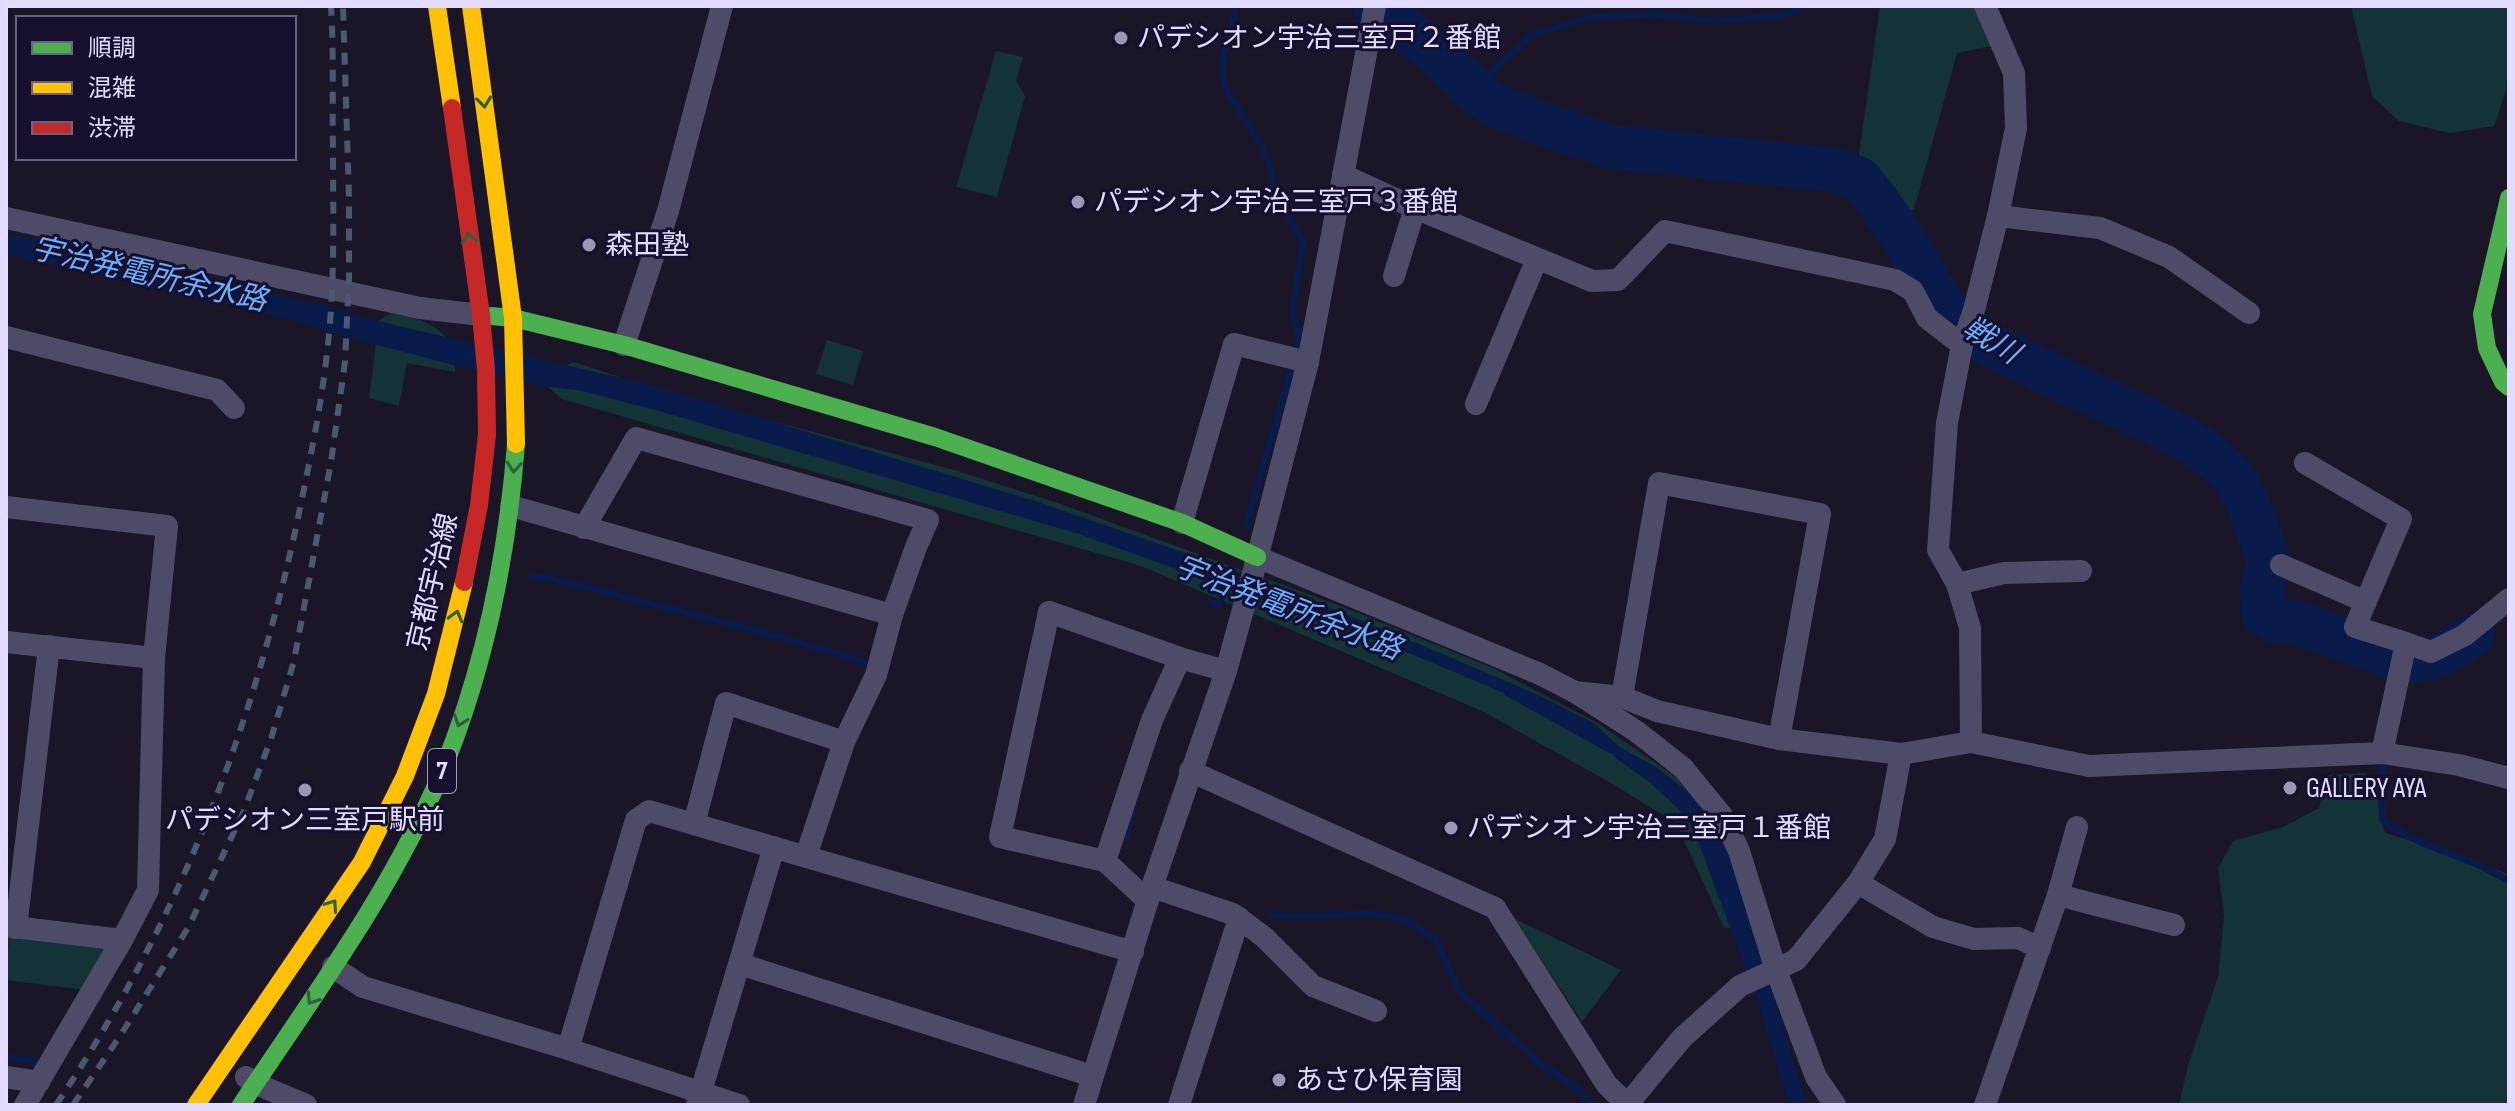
<svg xmlns="http://www.w3.org/2000/svg" width="2515" height="1111" viewBox="0 0 2515 1111" font-family="'Sofia Sans Condensed','Noto Sans JP',sans-serif">
	<rect width="100%" height="100%" fill="#1a1627"/>
	<!-- green -->
	<g fill="#133336">
		<path d="M 1880,6 L 1979,6 L 1996,45 L 1957,53 L 1914,209 L 1896,216 L 1857,169 Z"/>
		<path d="M 2351,6 L 2509,6 L 2509,60 L 2506,90 L 2494,126 L 2450,133 L 2399,121 L 2372,96 Z"/>
		<path d="M 996,51 L 1023,57 L 1016,81 L 1025,96 L 997,197 L 956,187 Z"/>
		<path d="M 393,312 C 417,318 446,325 454,353 C 456,358 455,366 455,372 L 407,363 L 399,406 L 369,398 L 379,320 Z"/>
		<path d="M 827,340 L 863,351 L 853,385 L 816,374 Z"/>
		<path d="M 574,362 L 665,392 L 954,470 L 1055,502 L 1341,606 L 1493,668 L 1596,722 L 1676,777 L 1709,824 L 1751,926 L 1724,928 L 1676,823 L 1611,783 L 1482,711 L 1141,566 L 562,399 L 548,387 L 566,366 Z"/>
		<path d="M 2364,773 L 2383,787 L 2380,817 L 2385,833 L 2471,859 L 2509,875 L 2509,1105 L 2179,1105 L 2188,1065 L 2218,977 L 2224,916 L 2218,868 L 2233,841 L 2283,827 L 2319,808 L 2329,775 Z"/>
		<path d="M 1515,919 L 1621,970 L 1582,1022 Z"/>
		<path d="M 9,934 L 107,946 L 85,990 L 6,980 Z"/>
	</g>
	<!-- water -->
	<path fill="#081b4b" d="M 6,233 L 331,307 L 356,316 L 660,387 L 1038,502 L 1240,572 L 1426,647 L 1545,698 L 1595,724 L 1621,748 L 1656,767 L 1677,783 L 1704,808 L 1729,851 L 1807,1105 L 1789,1105 L 1758,1002 L 1693,828 L 1677,807 L 1648,781 L 1617,759 L 1591,735 L 1549,712 L 1409,653 L 1079,534 L 659,411 L 578,390 L 548,387 L 481,372 L 350,338 L 289,319 L 6,254 Z"/>
	<g fill="none" stroke-linecap="round" stroke-linejoin="round">
		<!-- stream -->
		<g stroke="#081b4b" stroke-width="7">
			<path d="M 1237,6 L 1223,62 L 1223,79 L 1227,91 L 1261,145 L 1269,162 L 1273,188 L 1303,243 L 1292,311 L 1299,337 L 1297,350 L 1246,526"/>
			<path d="M 1473,89 L 1533,34 L 1593,17 L 1656,14 L 1714,21 L 1785,15 L 1802,6"/>
			<path d="M 532,576 C 573,581 611,594 651,604 C 724,622 797,640 869,664"/>
			<path d="M 1212,602 L 1219,605 L 1230,568"/>
			<path d="M 1508,693 L 1609,749"/>
			<path d="M 2383,765 L 2381,795 L 2383,820 C 2409,840 2439,849 2469,861 C 2483,866 2496,874 2509,881"/>
			<path d="M 1126,837 L 1133,808"/>
			<path d="M 1272,914 L 1292,917 L 1368,913 L 1405,919 L 1435,939 L 1460,992 L 1541,1064 L 1578,1089 L 1591,1105"/>
			<path d="M 6,1057 L 34,1061"/>
		</g>
		<!-- river -->
		<path stroke="#081b4b" stroke-width="44" d="M 1375,6 L 1435,52 L 1473,89 L 1494,105 L 1557,129 L 1614,147 L 1836,170 L 1860,179 L 1879,203 L 1908,246 L 1942,304 L 1954,319 L 1990,345 L 2168,430 L 2207,452 L 2233,476 L 2249,505 L 2269,561 L 2262,590 L 2263,614 L 2277,622 L 2293,621 L 2400,660 C 2429,663 2449,652 2473,635"/>
		<!-- street -->
		<g stroke="#4e4b68" stroke-width="22">
			<path d="M 1343,175 L 1415,208 L 1592,281 L 1618,280 L 1665,231 L 1895,280 L 1913,291 L 1927,318 L 1962,345"/>
			<path d="M 1998,216 L 2100,228 L 2169,257 L 2249,313"/>
			<path d="M 6,218 L 420,308 L 481,315"/>
			<path d="M 1394,276 L 1415,208"/>
			<path d="M 6,337 L 217,390 L 234,408"/>
			<path d="M 624,345 L 668,211 L 722,6"/>
			<path d="M 1476,404 L 1537,259"/>
			<path d="M 2305,463 L 2401,519 L 2355,627 L 2406,643 L 2382,753"/>
			<path d="M 511,506 L 892,615"/>
			<path d="M 6,507 L 167,526 L 154,658 L 148,890 L 122,940 L 25,1105"/>
			<path d="M 1182,523 L 1234,344 L 1308,362"/>
			<path d="M 584,528 L 636,438 L 928,520 L 916,547 L 892,615 L 876,675 L 844,742 L 806,856"/>
			<path d="M 1257,557 L 1540,674 L 1575,692 L 1636,731 L 1683,768 L 1723,817 L 1739,851 L 1776,970 L 1816,1077 L 1835,1105"/>
			<path d="M 2281,565 L 2366,602"/>
			<path d="M 1957,584 L 2004,573 L 2081,571"/>
			<path d="M 6,642 L 154,658"/>
			<path d="M 2406,643 L 2431,652 L 2465,635 L 2509,599"/>
			<path d="M 1575,692 L 1622,697 L 1657,711 L 1779,739 L 1901,754 L 1971,742 L 2089,766 L 2382,753 L 2459,765 L 2509,778"/>
			<path d="M 1622,697 L 1659,483 L 1820,514 L 1779,739"/>
			<path d="M 1971,742 L 1970,628 L 1957,584 L 1938,550 L 1947,423 L 1962,345 L 1974,310 L 1998,216 L 2016,128 L 2014,73 L 1985,6"/>
			<path d="M 1190,771 L 1495,908 L 1607,1085 L 1628,1105"/>
			<path d="M 694,824 L 726,703 L 844,742"/>
			<path d="M 1105,861 L 1152,720 L 1180,658"/>
			<path d="M 1858,883 L 1933,927 L 1974,939 L 2018,938 L 2040,948"/>
			<path d="M 1152,887 L 1233,914 L 1264,937 L 1313,986 L 1376,1011"/>
			<path d="M 2058,895 L 2174,925"/>
			<path d="M 1148,901 L 1105,861 L 1000,837 L 1049,612 L 1180,658 L 1226,671"/>
			<path d="M 6,926 L 122,940"/>
			<path d="M 16,928 L 49,646"/>
			<path d="M 740,964 L 1092,1076"/>
			<path d="M 333,967 L 363,987 L 568,1049 L 739,1105"/>
			<path d="M 568,1049 L 636,820 L 649,811 L 1133,952"/>
			<path d="M 6,1077 L 39,1082"/>
			<path d="M 246,1077 L 256,1084 L 306,1105"/>
			<path d="M 697,1105 L 774,847"/>
			<path d="M 1084,1105 L 1152,887 L 1226,671 L 1254,570 L 1308,362 L 1375,6"/>
			<path d="M 1179,1105 L 1239,918"/>
			<path d="M 1627,1105 L 1682,1038 L 1740,986 L 1796,960 L 1858,883 L 1885,839 L 1901,754"/>
			<path d="M 1985,1105 L 2058,895 L 2077,827"/>
		</g>
		<!-- fast -->
		<g stroke="#4caf50" stroke-width="18">
			<path d="M 2509,198 L 2482,314 L 2487,348 L 2503,382 L 2509,387"/>
			<path d="M 491,316 L 513,318 L 624,345 L 935,437 L 1182,523 L 1257,557"/>
			<path d="M 241,1105 C 312,998 391,892 441,774 C 485,668 507,558 516,444"/>
		</g>
		<!-- slow -->
		<g stroke="#ffc107" stroke-width="18">
			<path d="M 437,6 L 452,108"/>
			<path d="M 471,6 L 513,318 L 516,444"/>
			<path d="M 196,1105 L 362,862 L 405,776 L 436,694 L 464,582"/>
		</g>
		<!-- jam -->
		<path stroke="#c62828" stroke-width="18" d="M 452,108 L 481,315 L 486,370 L 487,435 L 479,505 L 464,582"/>
		<!-- rail -->
		<g stroke="#485a71" stroke-width="6" stroke-dasharray="12 10" stroke-linecap="butt">
			<path d="M 56,1105 C 177,925 251,735 297,523 C 309,464 322,404 328,344 C 335,280 333,215 333,151 C 332,103 334,54 331,6"/>
			<path d="M 73,1105 L 120,1036 L 188,928 L 243,813 L 271,739 L 294,661 L 331,462 L 345,362 L 349,279 L 349,197 L 343,6"/>
		</g>
	</g>
	<!-- one-way arrows -->
	<defs><path id="oneway-chevron" d="M-2-3.5L2.5 0L-2 3.5" fill="none" stroke-width="1.6" stroke-linecap="round" stroke-linejoin="round" transform="scale(2)"/></defs>
	<g stroke="#325f3f">
		<use href="#oneway-chevron" transform="translate(484 102) rotate(83)"/>
		<use href="#oneway-chevron" transform="translate(469 238) rotate(-98)"/>
		<use href="#oneway-chevron" transform="translate(514 467) rotate(95)"/>
		<use href="#oneway-chevron" transform="translate(456 616) rotate(-75)"/>
		<use href="#oneway-chevron" transform="translate(460 721) rotate(109)"/>
		<use href="#oneway-chevron" transform="translate(332 905) rotate(-55)"/>
		<use href="#oneway-chevron" transform="translate(312 999) rotate(123)"/>
	</g>
	<!-- markers -->
	<g fill="#9d97b3" stroke="#170f2e" stroke-width="3">
		<circle cx="1121" cy="38" r="8"/>
		<circle cx="1078" cy="202" r="8"/>
		<circle cx="589" cy="245" r="8"/>
		<circle cx="2290" cy="788" r="8"/>
		<circle cx="305" cy="790" r="8"/>
		<circle cx="1451" cy="828" r="8"/>
		<circle cx="1279" cy="1080" r="8"/>
	</g>
	<g text-anchor="middle" dominant-baseline="central" stroke-width="6" stroke-linejoin="round" paint-order="stroke">
		<!-- shield labels -->
		<rect fill="#170f2e" stroke="#a69ec0" stroke-width="2" x="428" y="749" width="28" height="44" rx="6"/>
		<g font-size="26" font-weight="bold" fill="#e3dcff">
			<text x="442" y="771">7</text>
		</g>
		<!-- poi labels -->
		<g font-size="28" fill="#e3dcff" stroke="#170f2e" text-anchor="start">
			<text x="1137" y="38">パデシオン宇治三室戸２番館</text>
			<text x="1094" y="202">パデシオン宇治三室戸３番館</text>
			<text x="605" y="245">森田塾</text>
			<text x="2306" y="788">GALLERY AYA</text>
			<text x="305" y="820" text-anchor="middle">パデシオン三室戸駅前</text>
			<text x="1467" y="828">パデシオン宇治三室戸１番館</text>
			<text x="1295" y="1080">あさひ保育園</text>
		</g>
		<!-- street labels -->
		<g font-size="28" fill="#e3dcff" stroke="#170f2e">
			<text transform="translate(433 582) rotate(-77)">京都宇治線</text>
		</g>
		<!-- water labels -->
		<g font-size="30" font-style="italic" fill="#6aafff" stroke="#170f2e">
			<text transform="translate(149 275) rotate(13)">宇治発電所余水路</text>
			<text transform="translate(1991 341) rotate(31)">戦川</text>
			<text transform="translate(1288 608) rotate(21)">宇治発電所余水路</text>
		</g>
	</g>
	<!-- border -->
	<rect width="2515" height="1111" fill="none" stroke="#e3dcff" stroke-width="16"/>
	<!-- legend -->
	<rect x="16" y="16" width="280" height="144" fill="#170f2e" stroke="#696182" stroke-width="2"/>
	<rect x="32" y="42" width="40" height="12" fill="#4caf50" stroke="#696182" stroke-width="2"/>
	<text x="88" y="56" font-size="24" fill="#e3dcff">順調</text>
	<rect x="32" y="82" width="40" height="12" fill="#ffc107" stroke="#696182" stroke-width="2"/>
	<text x="88" y="96" font-size="24" fill="#e3dcff">混雑</text>
	<rect x="32" y="122" width="40" height="12" fill="#c62828" stroke="#696182" stroke-width="2"/>
	<text x="88" y="136" font-size="24" fill="#e3dcff">渋滞</text>
</svg>
